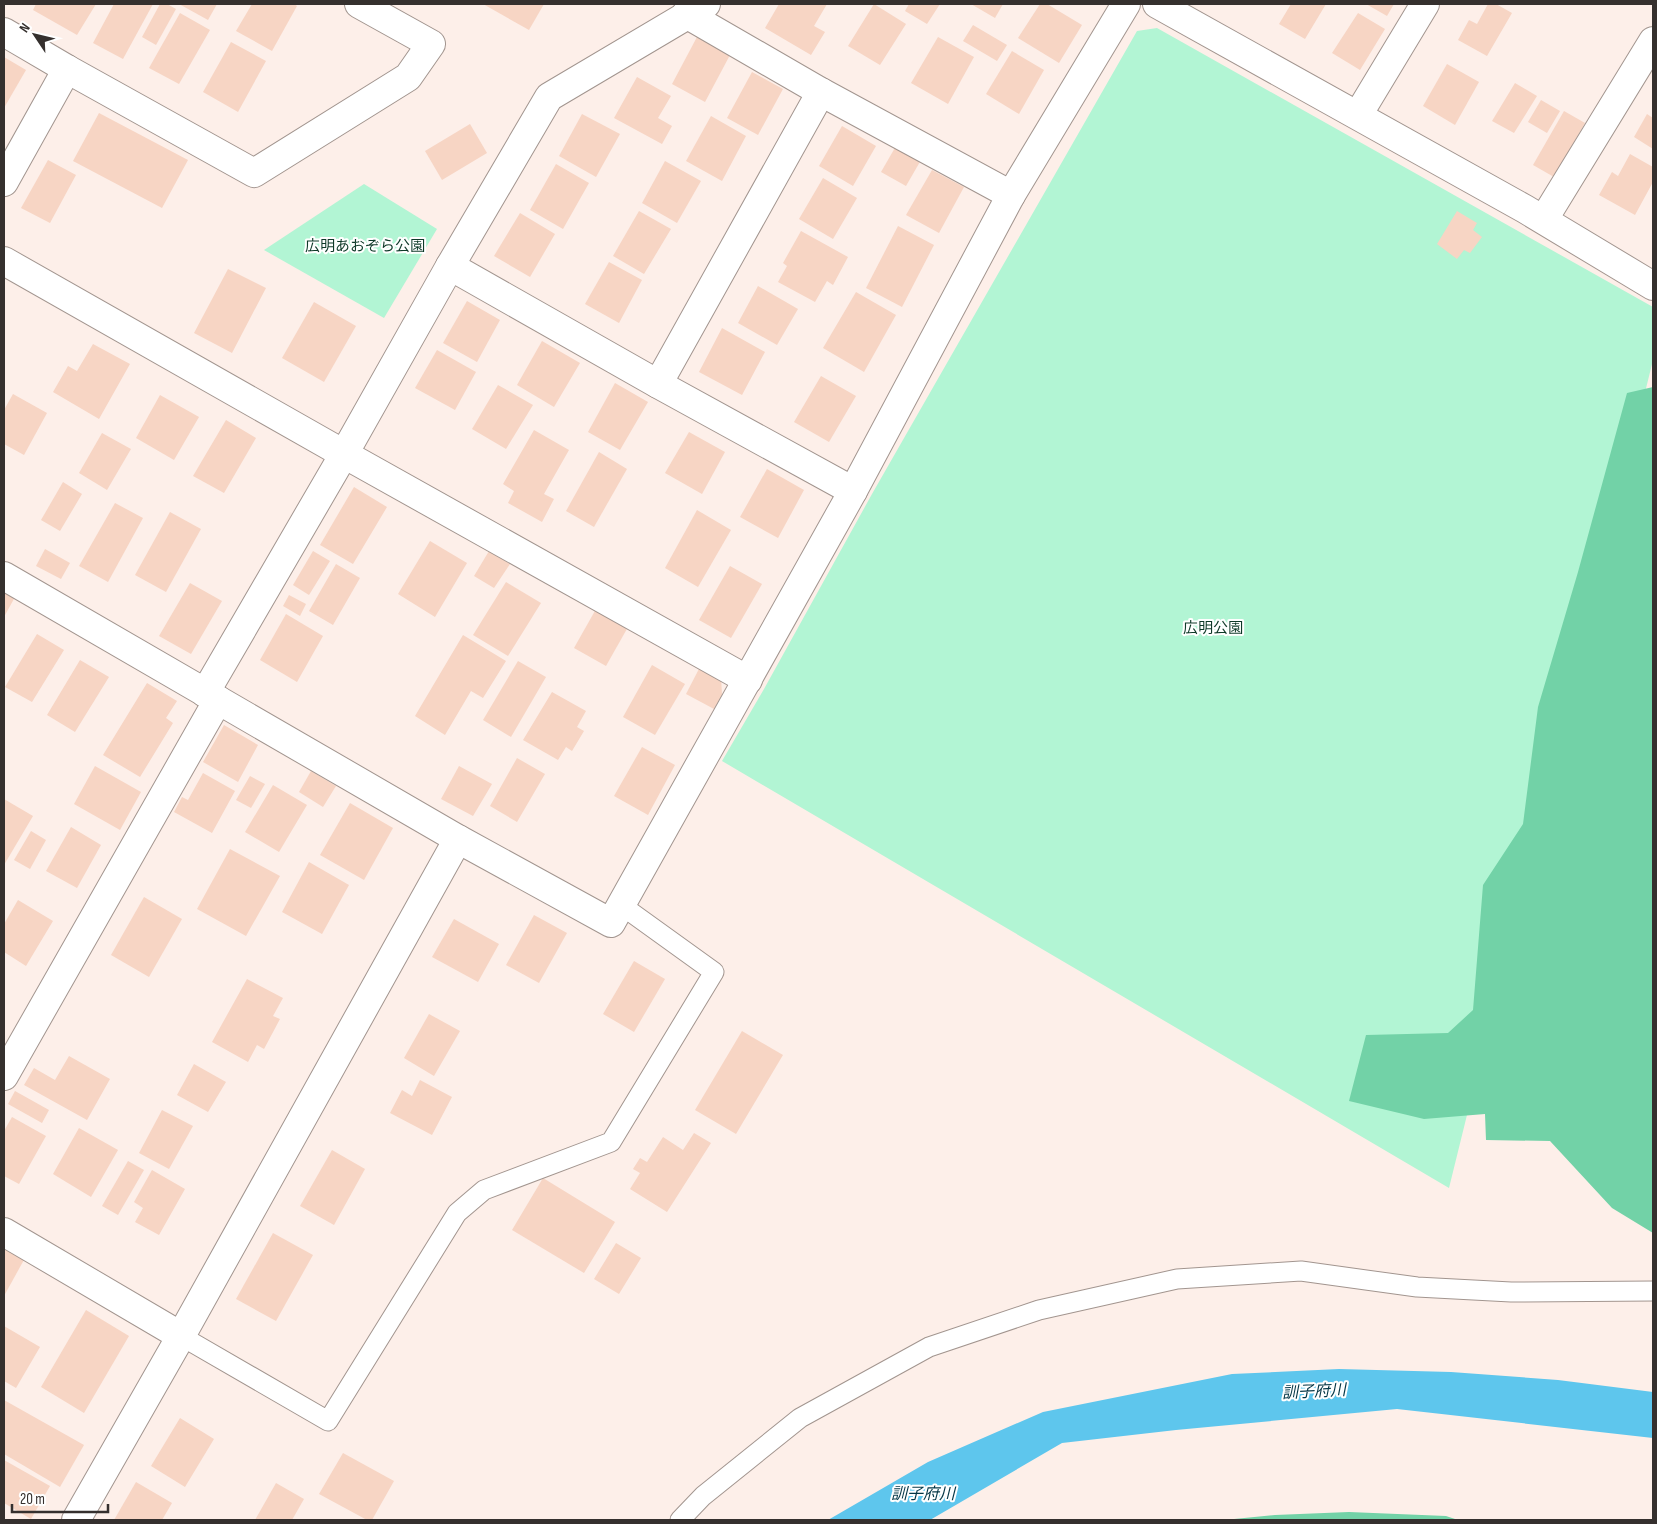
<svg xmlns="http://www.w3.org/2000/svg" width="1657" height="1524" viewBox="0 0 1657 1524" font-family="'Sofia Sans Condensed','Noto Sans JP',sans-serif">
	<rect width="100%" height="100%" fill="#fdefe9"/>
	<!-- green -->
	<g fill="#b2f5d4">
		<path d="M 1157,28 L 1653,307 L 1653,360 L 1449,1188 L 722,761 L 764,689 L 872,494 L 1137,31 Z"/>
		<path d="M 364,184 L 437,229 L 384,318 L 264,250 Z"/>
	</g>
	<!-- forest -->
	<g fill="#72d2a7">
		<path d="M 1653,387 L 1653,1233 L 1612,1208 L 1550,1141 L 1486,1140 L 1485,1114 L 1424,1119 L 1349,1101 L 1366,1035 L 1448,1033 L 1473,1010 L 1483,885 L 1523,824 L 1538,707 L 1578,572 L 1627,393 Z"/>
		<path d="M 1349,1512 L 1446,1516 L 1458,1520 L 1224,1520 L 1275,1515 Z"/>
	</g>
	<!-- water -->
	<path fill="#5ec6ed" d="M 1339,1369 L 1451,1372 L 1558,1380 L 1653,1392 L 1653,1438 L 1397,1409 L 1176,1430 L 1062,1443 L 930,1520 L 828,1520 L 928,1462 L 1043,1412 L 1232,1374 Z"/>
	<!-- building -->
	<g fill="#f7d5c4">
		<path d="M 36,4 L 96,4 L 77,35 L 33,10 Z"/>
		<path d="M 114,4 L 153,4 L 123,59 L 93,43 Z"/>
		<path d="M 160,4 L 167,4 L 176,9 L 156,45 L 142,37 Z"/>
		<path d="M 179,4 L 217,4 L 208,20 Z"/>
		<path d="M 252,4 L 294,4 L 297,6 L 272,51 L 236,31 Z"/>
		<path d="M 483,4 L 544,4 L 529,30 Z"/>
		<path d="M 779,4 L 827,4 L 814,26 L 825,32 L 811,55 L 765,28 Z"/>
		<path d="M 874,4 L 906,24 L 880,65 L 848,46 Z"/>
		<path d="M 909,4 L 940,4 L 927,24 L 905,11 Z"/>
		<path d="M 971,4 L 1003,4 L 995,18 Z"/>
		<path d="M 1040,4 L 1047,4 L 1082,25 L 1059,63 L 1018,38 Z"/>
		<path d="M 1291,4 L 1326,4 L 1305,39 L 1279,24 Z"/>
		<path d="M 1366,4 L 1394,4 L 1387,16 Z"/>
		<path d="M 1488,4 L 1496,4 L 1512,13 L 1487,56 L 1458,40 L 1469,20 L 1477,24 Z"/>
		<path d="M 180,13 L 210,30 L 179,84 L 149,68 Z"/>
		<path d="M 1358,13 L 1385,29 L 1360,70 L 1332,53 Z"/>
		<path d="M 973,25 L 1007,45 L 997,61 L 963,41 Z"/>
		<path d="M 697,37 L 730,55 L 705,102 L 672,84 Z"/>
		<path d="M 938,37 L 974,57 L 948,104 L 911,83 Z"/>
		<path d="M 231,42 L 266,61 L 238,112 L 203,92 Z"/>
		<path d="M 1012,51 L 1044,70 L 1019,114 L 986,94 Z"/>
		<path d="M 4,57 L 26,70 L 4,108 Z"/>
		<path d="M 1447,64 L 1479,82 L 1455,125 L 1423,106 Z"/>
		<path d="M 752,72 L 783,89 L 758,135 L 727,118 Z"/>
		<path d="M 637,77 L 671,96 L 658,118 L 672,126 L 662,144 L 614,118 Z"/>
		<path d="M 1515,83 L 1537,96 L 1514,133 L 1492,121 Z"/>
		<path d="M 1541,100 L 1560,111 L 1547,133 L 1528,122 Z"/>
		<path d="M 1564,111 L 1585,123 L 1554,177 L 1533,165 Z"/>
		<path d="M 99,113 L 188,160 L 162,208 L 73,161 Z"/>
		<path d="M 582,114 L 620,134 L 596,177 L 559,156 Z"/>
		<path d="M 1647,114 L 1653,118 L 1653,149 L 1634,137 Z"/>
		<path d="M 711,116 L 746,136 L 722,181 L 686,161 Z"/>
		<path d="M 470,124 L 487,153 L 442,180 L 425,151 Z"/>
		<path d="M 842,126 L 876,146 L 853,186 L 819,166 Z"/>
		<path d="M 896,146 L 921,160 L 906,186 L 881,172 Z"/>
		<path d="M 1630,154 L 1653,167 L 1653,182 L 1635,215 L 1599,195 L 1612,172 L 1618,176 Z"/>
		<path d="M 48,160 L 76,175 L 50,223 L 21,208 Z"/>
		<path d="M 665,161 L 701,181 L 677,223 L 642,203 Z"/>
		<path d="M 556,164 L 589,183 L 563,229 L 530,210 Z"/>
		<path d="M 932,170 L 964,187 L 939,233 L 906,215 Z"/>
		<path d="M 823,178 L 857,198 L 833,239 L 799,219 Z"/>
		<path d="M 639,211 L 671,229 L 644,274 L 613,256 Z"/>
		<path d="M 1457,211 L 1477,223 L 1473,230 L 1482,237 L 1470,253 L 1464,250 L 1457,259 L 1437,244 Z"/>
		<path d="M 520,213 L 555,234 L 530,277 L 494,256 Z"/>
		<path d="M 898,226 L 934,245 L 902,307 L 866,288 Z"/>
		<path d="M 801,231 L 848,257 L 833,285 L 827,281 L 815,302 L 778,282 L 787,266 L 783,263 Z"/>
		<path d="M 609,262 L 642,280 L 619,323 L 585,304 Z"/>
		<path d="M 228,269 L 266,288 L 232,353 L 194,333 Z"/>
		<path d="M 758,286 L 798,309 L 777,345 L 738,323 Z"/>
		<path d="M 856,292 L 896,315 L 864,372 L 823,348 Z"/>
		<path d="M 467,301 L 500,320 L 477,362 L 443,343 Z"/>
		<path d="M 314,302 L 356,326 L 324,382 L 282,358 Z"/>
		<path d="M 722,328 L 765,352 L 742,395 L 699,372 Z"/>
		<path d="M 542,341 L 580,363 L 554,407 L 517,385 Z"/>
		<path d="M 93,344 L 130,364 L 99,419 L 53,392 L 68,366 L 77,371 Z"/>
		<path d="M 437,350 L 476,372 L 455,410 L 415,388 Z"/>
		<path d="M 821,376 L 856,396 L 829,442 L 794,422 Z"/>
		<path d="M 615,383 L 648,402 L 620,450 L 588,432 Z"/>
		<path d="M 498,385 L 533,405 L 506,449 L 472,429 Z"/>
		<path d="M 13,394 L 47,413 L 24,455 L 4,444 L 4,410 Z"/>
		<path d="M 160,395 L 199,417 L 174,460 L 136,438 Z"/>
		<path d="M 226,420 L 256,438 L 224,493 L 193,476 Z"/>
		<path d="M 534,430 L 569,450 L 544,494 L 554,499 L 542,522 L 508,503 L 514,491 L 503,484 Z"/>
		<path d="M 689,432 L 725,452 L 702,494 L 665,473 Z"/>
		<path d="M 102,433 L 131,449 L 107,490 L 79,473 Z"/>
		<path d="M 599,452 L 627,469 L 594,527 L 566,511 Z"/>
		<path d="M 767,469 L 804,490 L 778,538 L 740,517 Z"/>
		<path d="M 63,482 L 82,494 L 60,531 L 41,520 Z"/>
		<path d="M 354,487 L 387,507 L 353,564 L 320,545 Z"/>
		<path d="M 115,503 L 143,518 L 108,582 L 79,566 Z"/>
		<path d="M 697,510 L 731,530 L 698,587 L 665,568 Z"/>
		<path d="M 170,512 L 201,529 L 166,592 L 135,575 Z"/>
		<path d="M 430,541 L 467,563 L 435,617 L 398,594 Z"/>
		<path d="M 45,549 L 70,563 L 61,579 L 36,566 Z"/>
		<path d="M 313,551 L 330,561 L 309,595 L 293,585 Z"/>
		<path d="M 489,551 L 510,564 L 494,588 L 474,576 Z"/>
		<path d="M 336,564 L 360,578 L 333,625 L 309,611 Z"/>
		<path d="M 730,566 L 762,584 L 731,638 L 699,620 Z"/>
		<path d="M 506,582 L 541,603 L 508,656 L 473,635 Z"/>
		<path d="M 190,583 L 222,601 L 191,654 L 159,636 Z"/>
		<path d="M 4,591 L 15,597 L 4,617 Z"/>
		<path d="M 289,595 L 306,604 L 300,616 L 283,606 Z"/>
		<path d="M 596,609 L 628,627 L 606,666 L 574,648 Z"/>
		<path d="M 286,614 L 323,636 L 297,682 L 260,660 Z"/>
		<path d="M 37,634 L 64,650 L 32,702 L 5,687 Z"/>
		<path d="M 463,635 L 506,661 L 483,698 L 471,691 L 445,735 L 415,716 Z"/>
		<path d="M 80,660 L 109,677 L 75,732 L 47,715 Z"/>
		<path d="M 518,661 L 546,677 L 511,737 L 483,720 Z"/>
		<path d="M 652,665 L 685,684 L 655,735 L 623,717 Z"/>
		<path d="M 701,665 L 721,676 L 722,695 L 714,709 L 686,694 Z"/>
		<path d="M 147,683 L 177,701 L 166,718 L 173,723 L 140,777 L 103,755 Z"/>
		<path d="M 552,692 L 586,711 L 577,727 L 584,731 L 572,751 L 566,747 L 558,760 L 523,740 Z"/>
		<path d="M 224,725 L 258,745 L 238,782 L 203,762 Z"/>
		<path d="M 642,747 L 675,765 L 648,815 L 614,796 Z"/>
		<path d="M 517,758 L 545,774 L 517,822 L 490,806 Z"/>
		<path d="M 95,766 L 141,792 L 120,830 L 74,804 Z"/>
		<path d="M 459,766 L 492,784 L 473,816 L 441,799 Z"/>
		<path d="M 311,771 L 336,786 L 323,807 L 299,792 Z"/>
		<path d="M 203,773 L 235,791 L 212,833 L 174,812 L 182,797 L 188,800 Z"/>
		<path d="M 250,776 L 265,784 L 251,808 L 236,800 Z"/>
		<path d="M 273,785 L 307,805 L 279,852 L 245,832 Z"/>
		<path d="M 4,799 L 33,816 L 4,865 Z"/>
		<path d="M 350,803 L 393,828 L 364,880 L 320,855 Z"/>
		<path d="M 71,827 L 101,845 L 77,888 L 46,871 Z"/>
		<path d="M 31,831 L 46,840 L 30,869 L 14,860 Z"/>
		<path d="M 230,849 L 280,876 L 246,936 L 197,909 Z"/>
		<path d="M 309,862 L 349,885 L 322,934 L 282,912 Z"/>
		<path d="M 144,897 L 182,919 L 149,977 L 111,955 Z"/>
		<path d="M 18,900 L 53,921 L 26,966 L 4,952 L 4,924 Z"/>
		<path d="M 534,915 L 567,933 L 539,983 L 506,965 Z"/>
		<path d="M 454,919 L 499,944 L 478,982 L 432,957 Z"/>
		<path d="M 634,961 L 665,979 L 634,1032 L 603,1014 Z"/>
		<path d="M 247,979 L 283,998 L 273,1016 L 280,1019 L 264,1049 L 257,1045 L 248,1062 L 212,1042 Z"/>
		<path d="M 429,1014 L 460,1031 L 434,1076 L 404,1058 Z"/>
		<path d="M 742,1031 L 783,1055 L 736,1134 L 695,1110 Z"/>
		<path d="M 69,1056 L 110,1079 L 87,1120 L 24,1085 L 34,1068 L 55,1080 Z"/>
		<path d="M 194,1064 L 226,1082 L 208,1112 L 177,1095 Z"/>
		<path d="M 420,1080 L 452,1097 L 432,1135 L 390,1113 L 402,1090 L 412,1096 Z"/>
		<path d="M 15,1091 L 49,1110 L 42,1123 L 8,1104 Z"/>
		<path d="M 162,1110 L 193,1126 L 169,1169 L 139,1153 Z"/>
		<path d="M 12,1117 L 46,1136 L 19,1184 L 4,1176 L 4,1131 Z"/>
		<path d="M 79,1128 L 118,1150 L 91,1197 L 53,1174 Z"/>
		<path d="M 694,1133 L 711,1143 L 667,1212 L 630,1189 L 640,1173 L 633,1169 L 640,1158 L 647,1162 L 663,1137 L 683,1150 Z"/>
		<path d="M 332,1150 L 365,1169 L 334,1225 L 300,1206 Z"/>
		<path d="M 128,1161 L 144,1170 L 118,1215 L 102,1206 Z"/>
		<path d="M 152,1170 L 185,1189 L 159,1235 L 135,1222 L 143,1208 L 134,1202 Z"/>
		<path d="M 543,1178 L 615,1222 L 584,1273 L 512,1230 Z"/>
		<path d="M 273,1233 L 313,1255 L 276,1321 L 236,1299 Z"/>
		<path d="M 616,1243 L 641,1258 L 619,1294 L 594,1279 Z"/>
		<path d="M 4,1246 L 25,1258 L 4,1296 Z"/>
		<path d="M 86,1310 L 129,1336 L 84,1413 L 41,1387 Z"/>
		<path d="M 4,1326 L 40,1347 L 16,1388 L 4,1381 Z"/>
		<path d="M 4,1400 L 84,1445 L 60,1487 L 4,1454 Z"/>
		<path d="M 180,1418 L 214,1439 L 185,1487 L 151,1466 Z"/>
		<path d="M 343,1453 L 394,1481 L 372,1520 L 367,1520 L 319,1494 Z"/>
		<path d="M 4,1460 L 50,1486 L 31,1519 L 4,1503 Z"/>
		<path d="M 136,1482 L 172,1503 L 162,1520 L 114,1520 Z"/>
		<path d="M 276,1483 L 304,1499 L 292,1520 L 255,1520 Z"/>
	</g>
	<g fill="none" stroke-linecap="round" stroke-linejoin="round">
		<!-- service casing -->
		<g stroke="#a2958f" stroke-width="21">
			<g id="service">
				<path d="M 181,1336 L 328,1421 L 457,1213 L 484,1190 L 611,1142 L 714,972 L 621,905"/>
				<path d="M 680,1520 L 703,1496 L 800,1418 L 929,1347 L 1039,1310 L 1177,1279 L 1301,1271 L 1417,1287 L 1511,1292 L 1653,1291"/>
			</g>
		</g>
		<!-- minor casing -->
		<g stroke="#a2958f" stroke-width="30">
			<g id="minor">
				<path d="M 1157,4 L 1525,209 L 1653,286"/>
				<path d="M 686,14 L 821,92 L 1011,195"/>
				<path d="M 4,32 L 67,69 L 254,173 L 408,77 L 431,44 L 359,4"/>
				<path d="M 1358,115 L 1425,4"/>
				<path d="M 4,182 L 67,69"/>
				<path d="M 1544,219 L 1653,41"/>
				<path d="M 4,261 L 344,454 L 748,680"/>
				<path d="M 450,266 L 658,384 L 853,491"/>
				<path d="M 658,384 L 821,92"/>
				<path d="M 4,576 L 458,839 L 611,923 L 853,491 L 1011,195 L 1126,4"/>
				<path d="M 205,693 L 344,454 L 450,266 L 549,97 L 706,4"/>
				<path d="M 4,1076 L 218,700"/>
				<path d="M 4,1232 L 181,1336"/>
				<path d="M 76,1520 L 181,1336 L 458,839"/>
			</g>
		</g>
		<!-- service -->
		<use href="#service" stroke="#fff" stroke-width="19"/>
		<!-- minor -->
		<use href="#minor" stroke="#fff" stroke-width="28"/>
	</g>
	<g text-anchor="middle" dominant-baseline="central" stroke-width="4" stroke-linejoin="round" paint-order="stroke">
		<!-- park labels -->
		<g font-size="15" fill="#0e3928" stroke="#fff">
			<text x="365" y="246">広明あおぞら公園</text>
			<text x="1213" y="628">広明公園</text>
		</g>
		<!-- water labels -->
		<g font-size="16" font-style="italic" fill="#033545" stroke="#fff">
			<text transform="translate(1314 1392) rotate(-3)">訓子府川</text>
			<text x="923" y="1494">訓子府川</text>
		</g>
	</g>
	<!-- border -->
	<rect width="1657" height="1524" fill="none" stroke="#35302e" stroke-width="10"/>
	<!-- north arrow -->
	<g transform="translate(35 35) rotate(305)" stroke="#ffffff" stroke-width="4" paint-order="stroke">
	<path d="M0-4L9 19L0 12L-9 19Z" fill="#35302e"/>
	<text y="-8" font-size="14" font-weight="bold" text-anchor="middle" fill="#35302e">N</text>
	</g>
	<!-- scale -->
	<path d="M12 1504v8h96v-8" fill="none" stroke="#35302e" stroke-width="2.5"/>
	<text x="20" y="1504" font-size="15" fill="#35302e" stroke="#ffffff" stroke-width="4" paint-order="stroke">20 m</text>
</svg>
